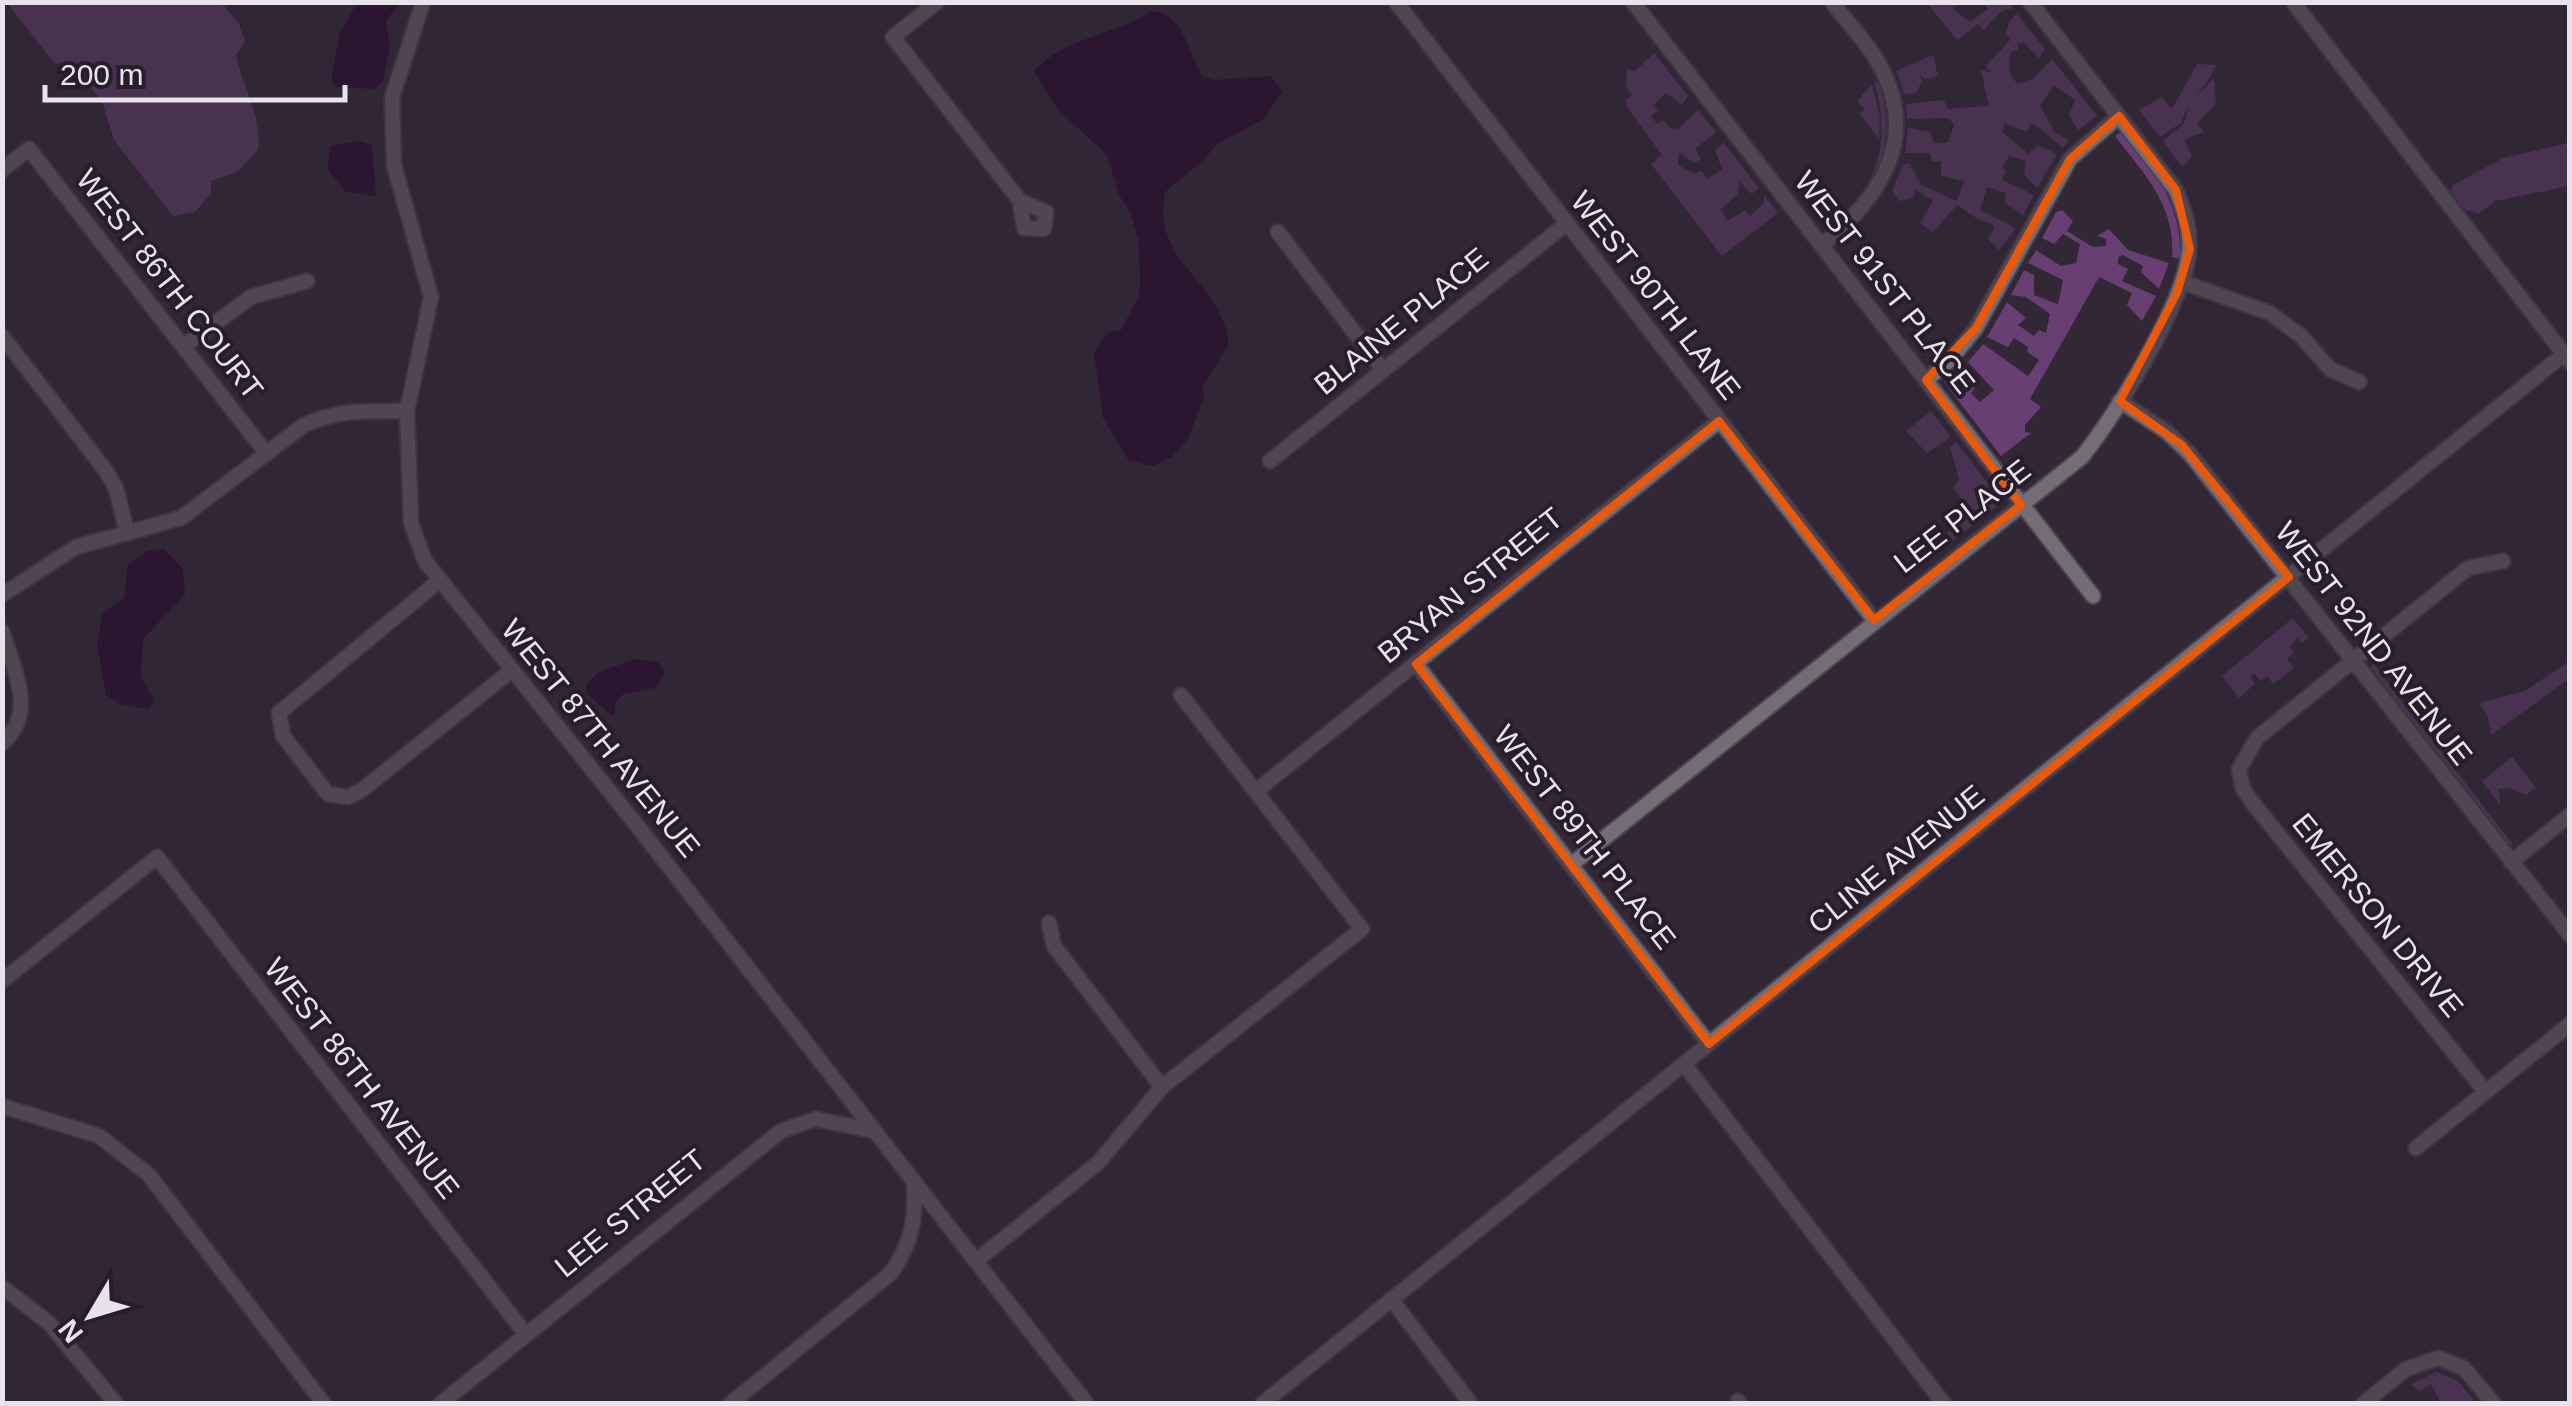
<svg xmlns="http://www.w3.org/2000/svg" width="2572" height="1406" viewBox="0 0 2572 1406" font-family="Arial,sans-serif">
	<rect width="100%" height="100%" fill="#322735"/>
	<!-- green -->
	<g fill="#673f72">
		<path d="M 7,3 L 222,3 L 239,24 L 245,42 L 236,55 C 242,88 262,113 258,150 L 237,172 L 211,181 L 211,194 L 195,212 L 173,216 L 114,140 L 102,101 L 68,62 L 55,64 Z"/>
		<path d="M 1927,3 L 1961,3 L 1952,8 L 1970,22 L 1988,9 L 1984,3 L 2008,3 L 2013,8 L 2000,12 L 1984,30 L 1978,24 L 1957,40 Z"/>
		<path d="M 2017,14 L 2045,49 L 2039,58 L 2023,42 L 2017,43 L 2018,50 L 2010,52 C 2009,63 2006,74 2018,84 L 2034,78 L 2052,59 L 2097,116 L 2078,130 L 2069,115 L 2075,100 L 2054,85 L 2040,106 L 2055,133 L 2069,140 L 2063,148 L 2036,125 L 2031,123 L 2027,132 L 2004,123 L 2003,133 L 2029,154 L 2038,145 L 2057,154 L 2037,188 L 2024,174 L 2026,161 L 2009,156 L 2003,166 L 2006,172 L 2002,180 L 2034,195 L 2023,215 L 2005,203 L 2006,193 L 1987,187 L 1980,210 L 2016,228 L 1999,250 L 1988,239 L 1995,228 L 1991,223 L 1981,221 L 1957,205 L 1933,232 L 1920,223 L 1933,201 L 1916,190 L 1913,198 L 1899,201 L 1892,190 L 1903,165 L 1909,163 L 1921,185 L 1957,201 L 1964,181 L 1941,176 L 1941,161 L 1931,161 L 1931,153 L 1905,153 L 1908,128 L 1930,132 L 1934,143 L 1948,143 L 1954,124 L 1948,118 L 1907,119 L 1906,104 L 1944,100 L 1947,109 L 1989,106 L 1981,70 L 1991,73 L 1986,66 L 2011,39 L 2006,34 L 2009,21 Z"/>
		<path d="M 1654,53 L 1688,96 L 1682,105 L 1666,93 L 1654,104 L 1658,110 L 1651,116 L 1657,124 L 1664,120 L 1670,128 L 1678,129 L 1698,110 L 1716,132 L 1695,149 L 1701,159 L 1695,163 L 1679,153 L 1678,165 L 1695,174 L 1701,171 L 1708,179 L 1722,169 L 1715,150 L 1724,143 L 1759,188 L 1752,194 L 1739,181 L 1738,194 L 1720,210 L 1728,221 L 1745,210 L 1750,216 L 1764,203 L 1764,195 L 1778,213 L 1722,256 L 1651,164 L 1662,155 L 1627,107 L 1625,100 L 1632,95 L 1626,86 L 1627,69 L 1635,71 Z"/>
		<path d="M 1933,55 L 1938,76 L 1925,79 L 1920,75 L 1922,81 L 1916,93 L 1904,94 L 1896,71 Z"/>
		<path d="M 2197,64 L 2216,65 C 2207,89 2188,99 2181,123 L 2160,137 L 2139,110 L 2162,97 L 2172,109 Z"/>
		<path d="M 2214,78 L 2216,104 L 2197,123 L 2203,132 L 2184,140 L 2192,156 L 2182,167 L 2163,141 L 2184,124 L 2189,104 Z"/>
		<path d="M 1879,81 C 1897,137 1880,201 1826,231 C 1830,221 1844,213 1853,204 C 1885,170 1887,124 1874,82 Z"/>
		<path d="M 1872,84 L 1880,116 L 1879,139 L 1859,113 L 1865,110 L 1857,101 Z"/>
		<path d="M 2120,133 C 2156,165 2183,210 2180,259 L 2172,257 C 2176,206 2144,174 2115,136 Z"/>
		<path d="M 2569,143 L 2569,186 L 2495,201 L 2478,214 L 2462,208 L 2451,191 L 2453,185 L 2503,158 Z"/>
		<path d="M 2062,210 L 2073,221 L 2067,231 L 2093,247 L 2106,246 L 2106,239 L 2097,236 L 2109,229 L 2128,250 L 2169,263 L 2159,289 L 2141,272 L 2143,266 L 2123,255 L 2118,257 L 2118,264 L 2128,269 L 2122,281 L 2156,296 L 2142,321 L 2127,305 L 2132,293 L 2099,277 L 2030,399 L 2041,407 L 2025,425 L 2025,432 L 2031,433 L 2001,456 L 1944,382 L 1962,367 L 1975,388 L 1971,393 L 1980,402 L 1994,390 L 1968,362 L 1983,344 L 2028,376 L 2039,360 L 2027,352 L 2028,347 L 2014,338 L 2008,347 L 1987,337 L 2007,302 L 2026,318 L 2018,325 L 2034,336 L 2039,330 L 2046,333 L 2050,314 L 2026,297 L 2011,295 L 2024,270 L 2034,275 L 2034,295 L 2058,304 L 2063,280 L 2028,263 L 2036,250 L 2061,266 L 2076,263 L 2080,244 L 2063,234 L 2054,244 L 2042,238 L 2056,212 Z"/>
		<path d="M 1931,411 L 1951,437 L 1927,453 L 1906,431 Z"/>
		<path d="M 1956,442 L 2002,502 L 1952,541 L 1947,533 L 1964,503 L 1953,488 L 1959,479 L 1950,447 Z"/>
		<path d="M 2293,618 L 2309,638 L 2301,643 L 2297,638 L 2290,647 L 2294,652 L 2287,659 L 2294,668 L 2273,684 L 2267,676 L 2260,681 L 2254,673 L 2250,677 L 2255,684 L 2239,698 L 2222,676 Z"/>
		<path d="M 2569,662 L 2569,679 L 2491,735 L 2488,717 L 2479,703 L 2525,691 Z"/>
		<path d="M 2373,663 L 2514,846 L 2505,843 L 2371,668 Z"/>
		<path d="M 2512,757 L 2536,788 L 2526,795 L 2510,788 L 2498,789 L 2501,806 L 2482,781 Z"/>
		<path d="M 2436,1372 L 2458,1381 L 2476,1403 L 2441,1403 L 2431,1384 L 2419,1391 L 2411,1384 Z"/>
	</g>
	<!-- water -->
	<g fill="#25002e">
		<path d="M 357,3 L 401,3 L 386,20 L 390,47 L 383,81 L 373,89 L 337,87 L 331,80 L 340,33 Z"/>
		<path d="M 1151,11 C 1183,11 1189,54 1203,77 L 1214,80 L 1271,76 L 1282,91 L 1265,118 L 1216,145 L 1204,160 L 1165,192 C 1152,267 1221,277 1229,344 L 1203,386 L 1204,397 L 1188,439 L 1172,457 L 1153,466 L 1129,461 L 1103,418 L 1094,353 L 1107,333 L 1121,330 L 1139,295 L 1140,277 L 1138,239 L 1130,211 L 1119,195 L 1107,155 L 1058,110 L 1034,71 C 1066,36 1115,36 1151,11 Z"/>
		<path d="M 359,141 L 372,145 L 376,196 L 346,192 L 327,168 L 331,146 Z"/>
		<path d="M 164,549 L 183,569 L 185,595 L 143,639 L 141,676 L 154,701 L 149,709 L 120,704 L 106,695 L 97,645 L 102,614 L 124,598 L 128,565 L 147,551 Z"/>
		<path d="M 635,659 L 658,662 L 665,673 L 655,688 L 623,694 L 615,704 L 615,714 L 611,715 L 586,693 L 587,683 L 599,672 Z"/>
	</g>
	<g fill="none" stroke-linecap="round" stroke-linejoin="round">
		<!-- minor casing -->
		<g stroke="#4f4552" stroke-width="18">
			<g id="minor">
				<path d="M 423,2 L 392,98 L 394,165 L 431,297 L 407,411 L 411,523 L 425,561 L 639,828 L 1087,1404"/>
				<path d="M 937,2 L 893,37 L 1020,201 L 1024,228 L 1044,229 L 1046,212 L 1020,201"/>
				<path d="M 1396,2 L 1874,620"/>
				<path d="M 1633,2 L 2093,596"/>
				<path d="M 2293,2 L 2570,362"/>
				<path d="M 2,170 L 29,149 L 267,454"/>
				<path d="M 1278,232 L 1383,370"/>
				<path d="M 1822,245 C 1879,199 1921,139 1879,64 C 1867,42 1847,22 1832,2"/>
				<path d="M 2182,282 L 2270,313 L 2301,336 L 2330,369 L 2359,382"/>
				<path d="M 2,336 L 106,471 L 116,488 L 127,533"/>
				<path d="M 184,346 L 251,297 L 307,281"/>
				<path d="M 1926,380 L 1950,360 L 1976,328 L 2070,159 L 2119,116"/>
				<path d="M 2120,401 L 2167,432 L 2190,454 L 2570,935"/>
				<path d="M 1270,461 L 1566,224"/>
				<path d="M 439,581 L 279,713 L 283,736 L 328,794 L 348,797 L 362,790 L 512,670"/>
				<path d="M 2,595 L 76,547 L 181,518 L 304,425 C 338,409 370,411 407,411"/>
				<path d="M 2,631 C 13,668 38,714 2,743"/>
				<path d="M 1416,664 L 1709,1044"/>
				<path d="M 1256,791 L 1719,421"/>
				<path d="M 2511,862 L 2570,815"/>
				<path d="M 1572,864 L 2082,457 C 2115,415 2186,302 2189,250 C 2191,228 2184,210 2176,190 L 2030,2"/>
				<path d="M 1049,923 L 1054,946 L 1162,1087"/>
				<path d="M 2,981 L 157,857 L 524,1332"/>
				<path d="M 1684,1064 L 1944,1404"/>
				<path d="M 2485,1091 L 2252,802 L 2243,789 L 2239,769 L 2257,738 L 2468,568 L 2503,561"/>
				<path d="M 2,1106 L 99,1136 L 149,1175 L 324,1404"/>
				<path d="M 2416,1148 L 2570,1024"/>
				<path d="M 976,1261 L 1098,1163 L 1162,1087 L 1362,929 L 1181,695"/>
				<path d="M 2,1287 L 49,1323 L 116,1404"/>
				<path d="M 1391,1299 L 1471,1404"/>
				<path d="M 1738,1401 L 1740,1404"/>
				<path d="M 440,1404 L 781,1131 L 816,1119 L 874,1131"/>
				<path d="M 730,1404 L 891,1273 C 912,1244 916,1218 914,1182"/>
				<path d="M 1262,1404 L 2563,355"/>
				<path d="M 2363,1404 L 2406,1369 L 2438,1358 L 2464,1368 L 2494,1404"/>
			</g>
		</g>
		<!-- minor -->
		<use href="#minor" stroke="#736d74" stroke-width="14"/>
	</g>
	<!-- marked area -->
	<path d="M0 0H2572V1406H0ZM 2119,116 L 2176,190 L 2190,249 L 2177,293 L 2120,401 L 2182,445 L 2289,577 L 1709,1044 L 1416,664 L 1719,421 L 1874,620 L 2021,505 L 1926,380 L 1976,328 L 2070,159 Z" fill="#322735" fill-opacity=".55" fill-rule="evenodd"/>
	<path fill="none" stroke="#e8590c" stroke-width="8" stroke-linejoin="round" d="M 2119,116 L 2176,190 L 2190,249 L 2177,293 L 2120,401 L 2182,445 L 2289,577 L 1709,1044 L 1416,664 L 1719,421 L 1874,620 L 2021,505 L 1926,380 L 1976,328 L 2070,159 Z"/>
	<g text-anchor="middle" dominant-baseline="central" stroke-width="8" stroke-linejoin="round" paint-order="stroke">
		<!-- street labels -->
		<g font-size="30" fill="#e9e2eb" stroke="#281d2b">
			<text transform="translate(1885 282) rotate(52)">WEST 91ST PLACE</text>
			<text transform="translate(170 284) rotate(52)">WEST 86TH COURT</text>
			<text transform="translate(1656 295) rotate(52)">WEST 90TH LANE</text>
			<text transform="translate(1401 321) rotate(-39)">BLAINE PLACE</text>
			<text transform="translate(1962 516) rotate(-38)">LEE PLACE</text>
			<text transform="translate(1470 585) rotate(-39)">BRYAN STREET</text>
			<text transform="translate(2374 643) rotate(52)">WEST 92ND AVENUE</text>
			<text transform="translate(601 738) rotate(51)">WEST 87TH AVENUE</text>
			<text transform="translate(1585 837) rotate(52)">WEST 89TH PLACE</text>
			<text transform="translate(1896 859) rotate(-39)">CLINE AVENUE</text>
			<text transform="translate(2378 915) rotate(51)">EMERSON DRIVE</text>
			<text transform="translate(362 1078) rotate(52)">WEST 86TH AVENUE</text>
			<text transform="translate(630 1213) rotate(-39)">LEE STREET</text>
		</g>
	</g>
	<!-- border -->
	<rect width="2572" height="1406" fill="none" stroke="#e9e2eb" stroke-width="10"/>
	<!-- north arrow -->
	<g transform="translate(90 1316) rotate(232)" stroke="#281d2b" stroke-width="8" paint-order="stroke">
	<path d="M0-8L18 38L0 25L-18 38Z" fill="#e9e2eb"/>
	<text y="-15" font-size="28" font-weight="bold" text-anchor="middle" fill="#e9e2eb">N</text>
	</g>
	<!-- scale -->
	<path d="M45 85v15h300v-15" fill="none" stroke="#e9e2eb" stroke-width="5"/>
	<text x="60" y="85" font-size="30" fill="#e9e2eb" stroke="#281d2b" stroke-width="8" paint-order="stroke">200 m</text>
</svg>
